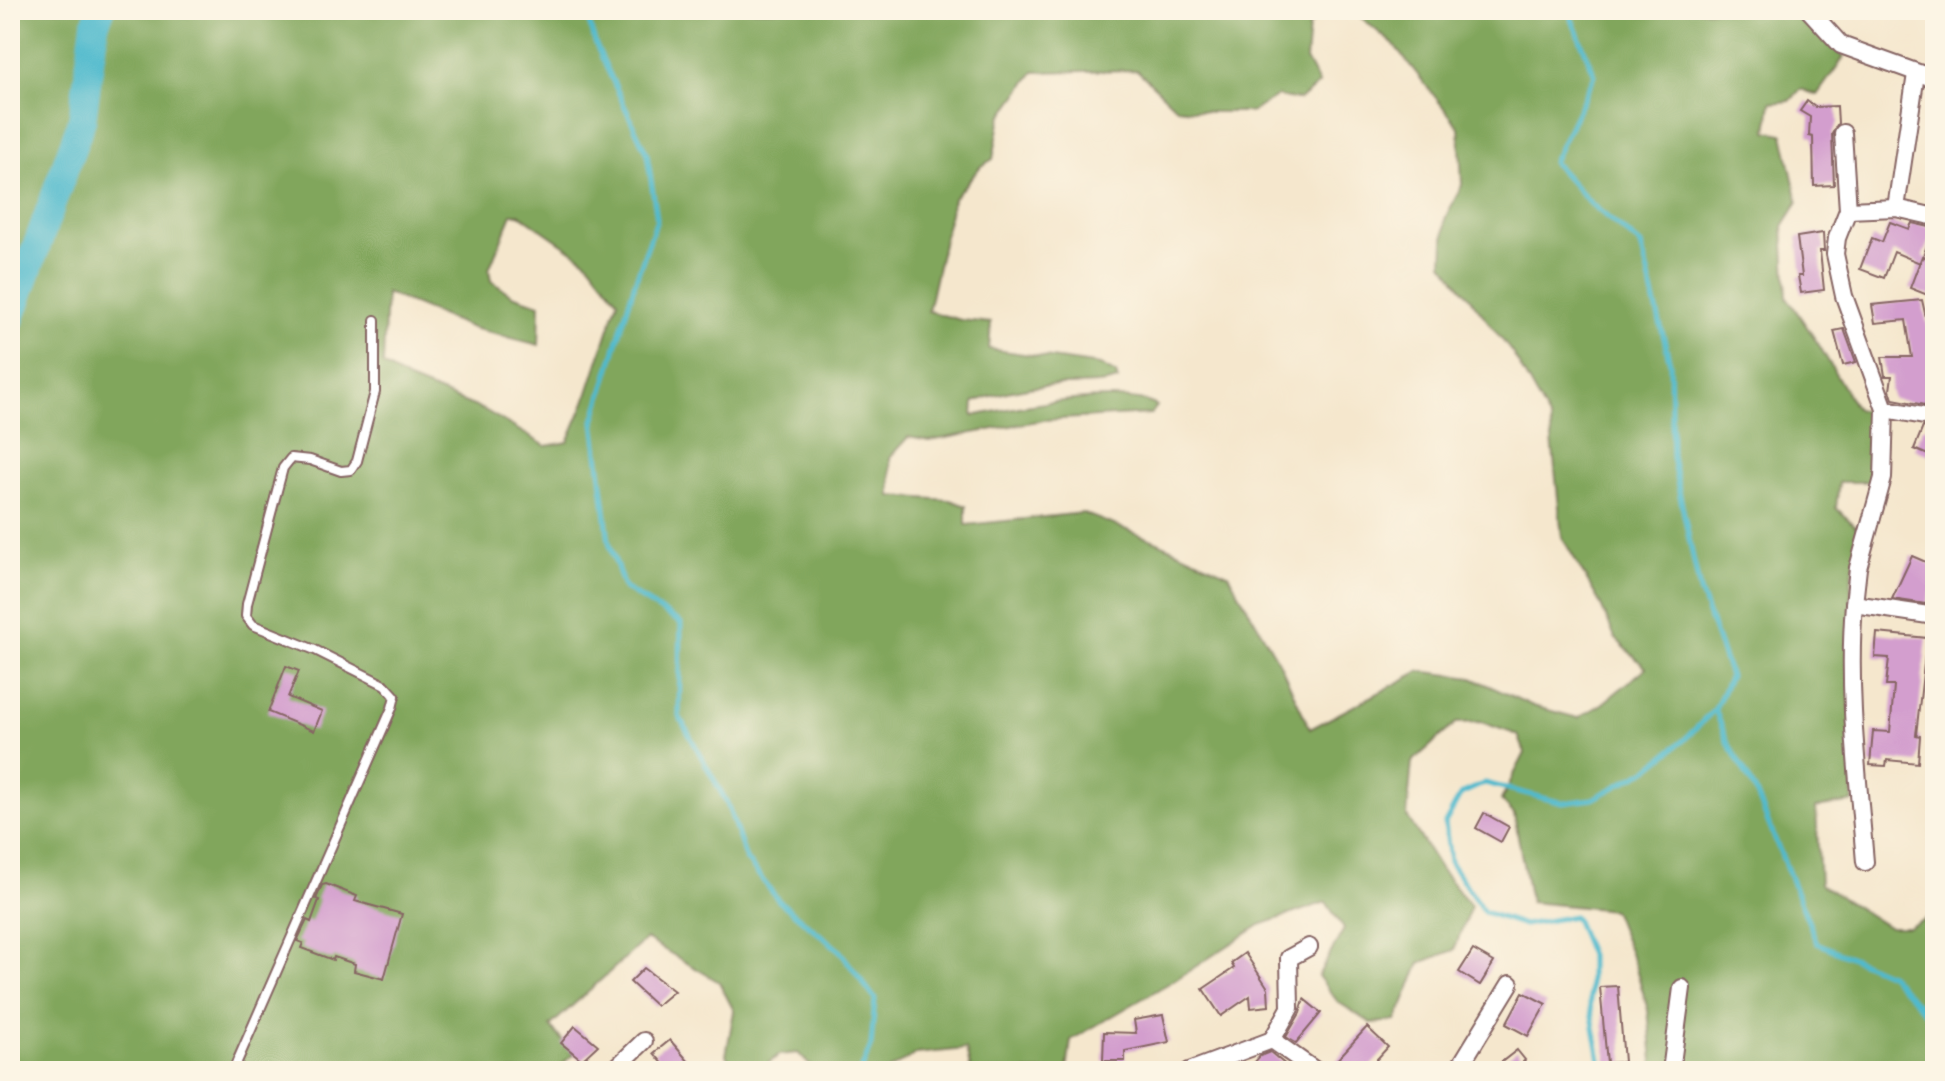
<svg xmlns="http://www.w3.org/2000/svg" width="1945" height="1081" viewBox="0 0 1945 1081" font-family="Alegreya,serif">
	<rect width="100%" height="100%" fill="#fcf5e5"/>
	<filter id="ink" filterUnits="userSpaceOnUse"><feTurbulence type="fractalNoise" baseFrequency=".0125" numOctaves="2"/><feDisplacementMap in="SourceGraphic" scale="16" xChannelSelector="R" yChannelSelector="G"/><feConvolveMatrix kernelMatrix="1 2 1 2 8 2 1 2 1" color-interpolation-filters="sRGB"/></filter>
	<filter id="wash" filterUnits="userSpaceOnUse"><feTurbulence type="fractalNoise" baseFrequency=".006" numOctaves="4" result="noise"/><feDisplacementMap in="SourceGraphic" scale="32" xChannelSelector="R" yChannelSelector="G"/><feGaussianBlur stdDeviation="1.8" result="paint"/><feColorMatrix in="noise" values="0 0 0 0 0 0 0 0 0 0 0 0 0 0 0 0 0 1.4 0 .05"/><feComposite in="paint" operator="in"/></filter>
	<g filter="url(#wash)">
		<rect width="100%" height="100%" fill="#f5e7cd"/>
		<!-- forest -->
		<path fill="#81a65c" stroke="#666244" stroke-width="2" fill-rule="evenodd" d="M 10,10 L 1328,10 L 1309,26 L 1306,60 L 1319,84 L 1299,100 L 1277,96 L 1252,112 L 1211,112 L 1177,108 L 1137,70 L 1034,72 L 1001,117 L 993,159 L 981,166 L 953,199 L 928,311 L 961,320 L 991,323 L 989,349 L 1100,365 L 1116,374 L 1118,380 C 1100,386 1080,384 1061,385 C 1031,386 1003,391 974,402 L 973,416 C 1012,407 1124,387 1157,406 L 1151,414 L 1043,420 L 930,441 L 908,437 L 890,457 L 891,496 L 950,500 L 966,506 L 966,525 L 1083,513 L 1158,542 L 1228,574 L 1280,664 L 1310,729 L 1420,671 L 1472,678 L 1533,706 L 1578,718 L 1602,704 L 1646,668 L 1615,638 L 1600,603 L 1562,537 L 1550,420 L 1513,354 L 1443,263 L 1445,219 L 1462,185 L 1459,127 L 1394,45 L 1352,10 L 1786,10 L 1844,57 L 1817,95 L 1801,89 L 1790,101 L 1771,103 L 1767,131 L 1783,134 L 1798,202 L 1783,226 L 1787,297 L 1819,345 L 1856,409 L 1874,413 L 1873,482 L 1839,482 L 1836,508 L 1859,529 L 1851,585 L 1853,802 L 1816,808 L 1820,884 L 1888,927 L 1909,927 L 1935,914 L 1935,1071 L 1654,1071 L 1648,1010 L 1636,968 L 1613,910 L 1530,902 L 1514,814 L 1501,800 L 1525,753 L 1518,735 L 1481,722 L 1456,723 L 1412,762 L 1407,816 L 1441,870 L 1471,906 L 1454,950 L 1420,963 L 1396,1021 L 1371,1023 L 1338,1002 L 1318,976 L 1344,929 L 1326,902 L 1260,925 L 1178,978 L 1071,1040 L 1067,1071 L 971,1071 L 966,1049 L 916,1054 L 886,1071 L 815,1071 L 798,1053 L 779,1055 L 758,1071 L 737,1071 L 726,1055 L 734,1011 L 719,982 L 646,939 L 550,1026 L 574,1054 L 555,1071 L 10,1071 ZM 512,214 L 519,214 L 587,261 L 618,300 L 585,402 L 568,442 L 546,446 L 486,411 L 409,380 L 383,365 L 386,293 L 472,328 L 539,345 L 540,304 L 512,295 L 491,281 L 489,269 Z"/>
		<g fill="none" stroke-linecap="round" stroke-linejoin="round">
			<!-- stream -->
			<g stroke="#50bacd" stroke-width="5">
				<path d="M 585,10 L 596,45 L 647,154 L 657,219 L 635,282 L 594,421 L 609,542 L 624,588 L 681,623 L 679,716 L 727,803 L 746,859 L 779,901 L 839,950 L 875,999 L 871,1046 L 861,1071"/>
				<path d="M 1568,10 L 1595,75 L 1553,162 L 1591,204 L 1641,245 L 1670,363 L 1672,457 L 1700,591 L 1730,676 L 1715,709 L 1684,740 L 1648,769 L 1593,799 L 1563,803 L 1485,783 L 1461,794 L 1445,823 L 1450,862 L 1484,912 L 1524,925 L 1574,916 L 1590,955 L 1590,1005 L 1602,1071"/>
				<path d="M 1715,709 L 1727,741 L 1755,790 L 1817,943 L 1889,974 L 1935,1023"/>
			</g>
			<!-- river -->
			<path stroke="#50bacd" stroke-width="28" d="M 10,320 L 82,120 L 95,24 L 101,10"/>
		</g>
		<g id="blocks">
			<!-- building -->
			<g fill="#d39ece">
				<path d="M 1807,101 L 1815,107 L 1837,106 L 1838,123 L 1832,134 L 1834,185 L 1814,186 L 1813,137 L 1809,136 L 1810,117 L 1800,111 Z"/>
				<path d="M 1890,222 L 1909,229 L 1912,223 L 1934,228 L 1920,263 L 1894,252 L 1884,278 L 1860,269 L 1872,238 L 1882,242 Z"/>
				<path d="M 1823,233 L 1824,251 L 1820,251 L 1824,290 L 1801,293 L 1798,276 L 1802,276 L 1797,237 Z"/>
				<path d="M 1922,256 L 1935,262 L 1935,298 L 1910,288 Z"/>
				<path d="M 1922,300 L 1935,358 L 1935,407 L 1893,399 L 1890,390 L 1892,376 L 1885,376 L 1882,357 L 1912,357 L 1906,320 L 1875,323 L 1872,305 Z"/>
				<path d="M 1844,329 L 1856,362 L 1843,365 L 1834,331 Z"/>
				<path d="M 1923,427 L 1935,429 L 1935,458 L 1914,449 Z"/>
				<path d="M 1912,556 L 1935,566 L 1935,583 L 1926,604 L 1892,599 Z"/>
				<path d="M 1877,633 L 1927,638 L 1916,735 L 1920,736 L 1918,763 L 1887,760 L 1886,766 L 1870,765 L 1873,731 L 1890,732 L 1894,686 L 1886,686 L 1889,658 L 1875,657 Z"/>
				<path d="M 286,666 L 299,671 L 288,697 L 322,711 L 314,731 L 268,712 Z"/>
				<path d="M 1484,813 L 1509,827 L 1501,842 L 1476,828 Z"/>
				<path d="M 326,884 L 357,896 L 355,901 L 402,914 L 384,979 L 354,971 L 355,964 L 334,957 L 333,960 L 301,948 L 303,943 L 297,941 L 307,920 L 311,922 L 319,900 L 316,899 L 322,885 Z"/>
				<path d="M 1473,950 L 1494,962 L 1480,985 L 1459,972 Z"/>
				<path d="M 1245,953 L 1268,988 L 1269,1006 L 1251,1008 L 1250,996 L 1221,1016 L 1203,989 L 1234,968 L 1231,963 Z"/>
				<path d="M 644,968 L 674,991 L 656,1006 L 630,982 Z"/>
				<path d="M 1618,986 L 1624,1062 L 1607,1063 L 1600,987 Z"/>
				<path d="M 1523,992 L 1546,1004 L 1528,1036 L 1506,1024 Z"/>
				<path d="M 1304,999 L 1321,1013 L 1296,1043 L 1286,1037 L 1300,1013 Z"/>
				<path d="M 1163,1015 L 1169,1042 L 1125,1051 L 1125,1061 L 1103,1061 L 1104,1032 L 1136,1033 L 1134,1020 Z"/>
				<path d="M 575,1026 L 598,1045 L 582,1060 L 561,1043 Z"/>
				<path d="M 1367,1027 L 1388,1047 L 1366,1071 L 1345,1071 L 1335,1062 Z"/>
				<path d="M 670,1040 L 689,1062 L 678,1071 L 669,1071 L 654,1053 Z"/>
				<path d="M 1517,1050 L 1525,1060 L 1521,1064 L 1527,1071 L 1490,1071 Z"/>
				<path d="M 1270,1052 L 1293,1071 L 1247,1071 L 1260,1056 Z"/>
			</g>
		</g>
	</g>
	<g filter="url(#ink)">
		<use href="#blocks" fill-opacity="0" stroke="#866564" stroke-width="2"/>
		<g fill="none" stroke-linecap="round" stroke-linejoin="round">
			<!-- lane casing -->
			<g stroke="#866564" stroke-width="12">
				<path id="lane" d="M 233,1071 L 392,708 L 395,696 L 385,685 L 315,650 L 253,625 L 246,616 L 247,604 L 283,468 L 291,458 L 310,460 L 341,471 L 351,470 L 357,461 L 375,392 L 375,320"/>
			</g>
			<!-- street casing -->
			<g stroke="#866564" stroke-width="20">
				<g id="street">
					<path d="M 1809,10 L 1841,45 L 1935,79"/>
					<path d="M 1843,133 L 1848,210 L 1837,238 L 1835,254 L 1844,296 L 1885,409 L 1935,418"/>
					<path d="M 1896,208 L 1916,74"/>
					<path d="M 1848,210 L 1896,208 L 1935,217"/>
					<path d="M 1885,409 L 1883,478 L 1858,568 L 1854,604 L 1935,616"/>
					<path d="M 1854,604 C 1847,690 1858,776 1865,862"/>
					<path d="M 1272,1040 L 1290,1008 L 1289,958 L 1309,947"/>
					<path d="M 613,1071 L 644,1041"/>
					<path d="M 1189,1071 L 1272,1040 L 1316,1071"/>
					<path d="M 1457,1071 L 1510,984"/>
					<path d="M 1671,1071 L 1682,988"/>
				</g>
			</g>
			<!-- lane -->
			<use href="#lane" stroke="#fff" stroke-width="8"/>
			<!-- street -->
			<use href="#street" stroke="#fff" stroke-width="16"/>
		</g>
	</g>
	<!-- margin -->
	<rect width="1945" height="1081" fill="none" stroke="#fcf5e5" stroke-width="40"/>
</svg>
